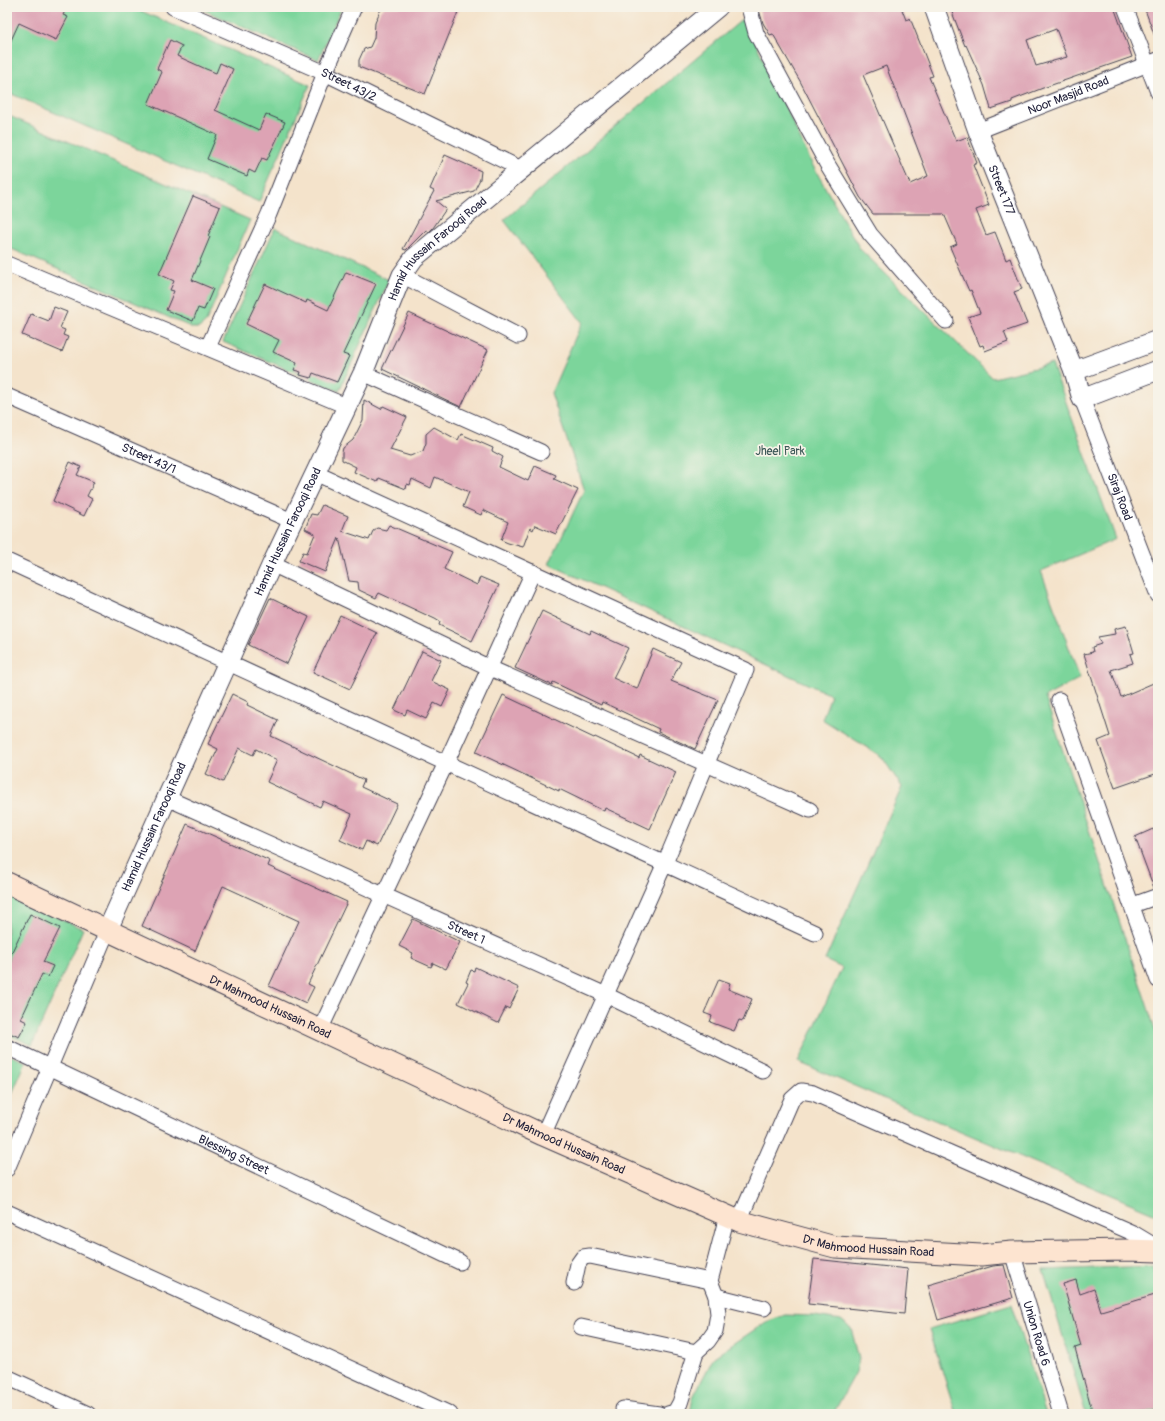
<svg xmlns="http://www.w3.org/2000/svg" width="1165" height="1421" viewBox="0 0 1165 1421" font-family="Pangolin,sans-serif">
	<rect width="100%" height="100%" fill="#f7f3e8"/>
	<filter id="ink" filterUnits="userSpaceOnUse"><feTurbulence type="fractalNoise" baseFrequency=".025" numOctaves="2"/><feDisplacementMap in="SourceGraphic" scale="8" xChannelSelector="R" yChannelSelector="G"/><feConvolveMatrix kernelMatrix="1 2 1 2 8 2 1 2 1" color-interpolation-filters="sRGB"/></filter>
	<filter id="wash" filterUnits="userSpaceOnUse"><feTurbulence type="fractalNoise" baseFrequency=".012" numOctaves="4" result="noise"/><feDisplacementMap in="SourceGraphic" scale="16" xChannelSelector="R" yChannelSelector="G"/><feGaussianBlur stdDeviation="0.9" result="paint"/><feColorMatrix in="noise" values="0 0 0 0 0 0 0 0 0 0 0 0 0 0 0 0 0 1.4 0 .05"/><feComposite in="paint" operator="in"/></filter>
	<g filter="url(#wash)">
		<rect width="100%" height="100%" fill="#f4e3cb"/>
		<!-- green -->
		<g fill="#7cd59b" stroke="#4f7c6b">
			<path d="M 7,7 L 132,7 L 310,85 L 259,202 L 7,92 Z"/>
			<path d="M 197,7 L 342,7 L 318,60 Z"/>
			<path d="M 744,18 L 812,164 L 860,249 L 993,378 L 1052,364 L 1116,539 L 1041,571 L 1080,678 L 1045,697 L 1158,1038 L 1158,1215 L 798,1062 L 842,968 L 825,960 L 902,787 L 882,757 L 822,719 L 831,695 L 549,564 L 584,490 L 551,393 L 582,322 L 504,220 Z"/>
			<path d="M 7,115 L 250,220 L 206,322 L 199,328 L 193,328 L 7,247 Z"/>
			<path d="M 275,228 L 389,280 L 339,391 L 223,342 Z"/>
			<path d="M 7,894 L 83,929 L 32,1045 L 7,1034 Z"/>
			<path d="M 7,1054 L 26,1062 L 7,1105 Z"/>
			<path d="M 1153,1266 L 1158,1284 L 1158,1414 L 1086,1414 L 1043,1270 Z"/>
			<path d="M 1011,1304 L 1046,1414 L 956,1414 L 929,1329 Z"/>
			<path d="M 785,1315 L 815,1316 L 841,1320 L 851,1328 L 859,1359 L 856,1372 L 833,1414 L 690,1414 L 693,1397 L 714,1357 L 766,1322 Z"/>
		</g>
		<g id="blocks">
			<!-- building -->
			<g fill="#dda3b4" fill-rule="evenodd">
				<path d="M 7,7 L 67,7 L 63,15 L 68,17 L 56,40 L 19,23 L 7,49 Z"/>
				<path d="M 385,7 L 460,7 L 425,94 L 359,67 L 359,60 L 364,49 L 370,47 L 374,38 L 375,23 L 380,11 Z"/>
				<path d="M 758,7 L 901,7 L 906,20 L 910,18 L 933,76 L 929,77 L 956,141 L 967,137 L 977,163 L 973,165 L 989,205 L 976,210 L 986,235 L 995,232 L 1006,260 L 1010,258 L 1022,289 L 1014,292 L 1027,324 L 1004,332 L 1008,342 L 985,351 L 983,345 L 980,346 L 968,317 L 980,313 L 971,290 L 969,291 L 950,247 L 957,244 L 944,214 L 873,214 L 860,197 L 800,81 L 773,34 L 770,35 L 763,23 ZM 886,66 L 928,176 L 910,184 L 863,75 Z"/>
				<path d="M 950,7 L 1114,7 L 1132,57 L 1043,88 L 1012,100 L 1012,102 L 991,109 L 984,85 L 966,45 L 965,46 ZM 1056,29 L 1067,57 L 1036,66 L 1027,40 Z"/>
				<path d="M 1144,7 L 1158,7 L 1158,42 L 1157,42 Z"/>
				<path d="M 170,40 L 182,46 L 177,56 L 206,69 L 216,73 L 220,63 L 233,69 L 215,110 L 259,130 L 266,114 L 285,122 L 267,160 L 262,158 L 255,173 L 249,170 L 247,176 L 207,159 L 217,135 L 148,104 L 162,72 L 157,69 Z"/>
				<path d="M 445,155 L 481,171 L 480,179 L 474,191 L 436,201 L 446,209 L 433,228 L 429,232 L 426,230 L 406,250 L 403,249 L 434,191 L 430,189 Z"/>
				<path d="M 193,196 L 220,207 L 208,236 L 210,237 L 192,280 L 213,289 L 204,310 L 198,308 L 193,321 L 166,310 L 174,291 L 170,290 L 174,281 L 159,274 Z"/>
				<path d="M 346,272 L 376,284 L 343,354 L 349,356 L 337,382 L 313,373 L 311,378 L 300,375 L 301,372 L 294,370 L 297,363 L 273,352 L 279,340 L 246,324 L 265,284 L 306,303 L 307,300 L 328,310 Z"/>
				<path d="M 54,307 L 67,312 L 60,328 L 65,330 L 63,335 L 68,337 L 62,352 L 22,335 L 31,314 L 49,321 Z"/>
				<path d="M 409,313 L 488,350 L 461,407 L 382,369 Z"/>
				<path d="M 364,400 L 381,409 L 383,406 L 407,417 L 390,450 L 410,456 L 423,451 L 426,443 L 426,434 L 434,427 L 458,440 L 461,434 L 493,448 L 492,451 L 503,457 L 499,467 L 528,481 L 535,466 L 556,475 L 554,479 L 578,490 L 556,534 L 535,525 L 533,530 L 530,528 L 523,547 L 508,543 L 501,540 L 508,522 L 483,510 L 481,515 L 463,507 L 469,492 L 435,477 L 431,488 L 412,479 L 410,485 L 407,484 L 406,489 L 379,478 L 377,482 L 354,472 L 356,467 L 342,460 L 342,452 L 343,448 L 353,440 L 363,420 Z"/>
				<path d="M 70,462 L 81,467 L 77,475 L 94,482 L 87,496 L 92,499 L 84,516 L 53,501 Z"/>
				<path d="M 322,505 L 348,516 L 342,531 L 369,540 L 373,531 L 377,528 L 386,530 L 389,525 L 452,552 L 444,569 L 477,585 L 480,577 L 499,585 L 472,641 L 439,625 L 440,622 L 435,619 L 379,593 L 376,598 L 359,590 L 358,582 L 349,581 L 339,538 L 325,572 L 299,561 L 303,552 L 307,553 L 315,534 L 305,529 L 311,514 L 317,515 Z"/>
				<path d="M 270,598 L 309,617 L 287,664 L 248,645 Z"/>
				<path d="M 542,611 L 590,634 L 591,631 L 628,648 L 613,678 L 637,689 L 653,649 L 681,662 L 671,681 L 718,700 L 695,749 L 658,732 L 659,729 L 602,702 L 601,705 L 553,682 L 552,685 L 515,668 Z"/>
				<path d="M 340,615 L 377,633 L 350,689 L 313,672 Z"/>
				<path d="M 1126,626 L 1134,653 L 1130,654 L 1133,663 L 1111,670 L 1121,697 L 1158,681 L 1158,773 L 1115,788 L 1098,741 L 1110,736 L 1084,654 L 1093,652 L 1092,647 L 1101,644 L 1098,637 L 1115,634 L 1114,629 Z"/>
				<path d="M 422,651 L 441,660 L 431,681 L 450,690 L 442,707 L 434,703 L 426,719 L 407,710 L 405,715 L 394,710 Z"/>
				<path d="M 232,694 L 248,702 L 247,705 L 278,720 L 271,736 L 364,780 L 361,787 L 397,804 L 377,846 L 366,841 L 362,850 L 340,840 L 352,814 L 323,801 L 320,807 L 267,782 L 277,760 L 256,749 L 253,755 L 239,748 L 223,782 L 206,774 L 218,749 L 208,744 Z"/>
				<path d="M 503,695 L 594,738 L 595,737 L 639,758 L 640,755 L 676,772 L 650,829 L 605,808 L 604,811 L 559,789 L 559,791 L 476,752 Z"/>
				<path d="M 187,824 L 270,861 L 268,866 L 347,902 L 308,984 L 314,987 L 306,1003 L 269,986 L 299,921 L 223,886 L 195,951 L 142,926 Z"/>
				<path d="M 1153,829 L 1156,836 L 1158,835 L 1158,887 L 1154,888 L 1135,837 Z"/>
				<path d="M 30,914 L 60,928 L 43,962 L 53,966 L 48,977 L 42,974 L 21,1019 L 27,1022 L 19,1037 L 7,1032 L 7,962 Z"/>
				<path d="M 413,919 L 460,942 L 446,969 L 433,963 L 431,967 L 411,958 L 413,953 L 399,946 Z"/>
				<path d="M 475,967 L 519,988 L 509,1009 L 506,1007 L 498,1023 L 458,1003 L 468,983 L 466,982 L 471,970 L 474,971 Z"/>
				<path d="M 719,979 L 730,983 L 728,989 L 752,999 L 743,1021 L 739,1020 L 734,1031 L 710,1022 L 712,1016 L 704,1013 Z"/>
				<path d="M 814,1259 L 908,1269 L 904,1314 L 808,1304 Z"/>
				<path d="M 1004,1265 L 1013,1298 L 938,1320 L 928,1285 L 993,1266 Z"/>
				<path d="M 1076,1280 L 1080,1294 L 1094,1289 L 1101,1311 L 1155,1295 L 1158,1305 L 1158,1409 L 1141,1414 L 1093,1414 L 1075,1348 L 1081,1346 L 1063,1284 Z"/>
			</g>
		</g>
	</g>
	<g filter="url(#ink)">
		<use href="#blocks" fill-opacity="0" stroke="#423f51" stroke-width="1"/>
		<g fill="none" stroke-linecap="round" stroke-linejoin="round">
			<!-- minor casing -->
			<g stroke="#423f51" stroke-width="17">
				<g id="minor">
					<path id="s1" d="M 173,7 L 325,73 L 521,169"/>
					<path d="M 749,7 L 756,33 L 826,162 L 870,234 L 946,321"/>
					<path d="M 1125,7 L 1158,92"/>
					<path id="s2" d="M 978,131 L 1158,60"/>
					<path d="M 7,264 L 346,406"/>
					<path d="M 402,275 L 518,336"/>
					<path d="M 208,347 L 269,214 L 325,73 L 354,7"/>
					<path d="M 363,373 L 541,452"/>
					<path id="s3" d="M 7,396 L 292,521"/>
					<path id="s4" d="M 1082,399 L 1158,595"/>
					<path d="M 315,473 L 746,670 L 665,863 L 543,1135"/>
					<path d="M 7,561 L 815,933"/>
					<path d="M 272,564 L 490,668 L 810,810"/>
					<path d="M 1059,700 L 1158,980"/>
					<path id="s5" d="M 167,798 L 606,995 L 763,1071"/>
					<path d="M 1133,905 L 1158,896"/>
					<path d="M 320,1030 L 446,763 L 533,572"/>
					<path id="s6" d="M 7,1047 L 460,1262"/>
					<path d="M 7,1169 L 108,929"/>
					<path d="M 7,1212 L 450,1414"/>
					<path d="M 739,1221 L 792,1099 L 801,1091 L 813,1093 L 1133,1233 L 1158,1248"/>
					<path id="s7" d="M 1012,1252 L 1061,1414"/>
					<path d="M 574,1283 L 578,1264 L 583,1257 L 590,1256 L 710,1281"/>
					<path d="M 716,1296 L 764,1308"/>
					<path d="M 581,1327 L 696,1352"/>
					<path d="M 7,1377 L 88,1414"/>
					<path d="M 623,1409 L 659,1414"/>
					<path d="M 668,1414 L 675,1412 L 680,1403 L 696,1352 L 708,1341 L 715,1331 L 718,1314 L 716,1296 L 710,1281 L 727,1216"/>
				</g>
			</g>
			<!-- tertiary casing -->
			<g stroke="#423f51" stroke-width="21">
				<g id="tertiary">
					<path id="s8" d="M 934,7 L 978,131 L 1074,371 L 1082,399 L 1158,370"/>
					<path d="M 1074,371 L 1158,340"/>
					<path id="s9" d="M 108,929 L 272,564 L 363,373 L 402,275 L 414,258 L 718,7"/>
				</g>
			</g>
			<!-- secondary casing -->
			<g stroke="#423f51" stroke-width="23">
				<g id="secondary">
					<path id="s10" d="M 7,883 L 543,1135 L 739,1221 L 835,1247 L 981,1255 L 1012,1252 L 1127,1250 L 1158,1251"/>
				</g>
			</g>
			<!-- minor -->
			<use href="#minor" stroke="#fff" stroke-width="15"/>
			<!-- tertiary -->
			<use href="#tertiary" stroke="#fff" stroke-width="19"/>
			<!-- secondary -->
			<use href="#secondary" stroke="#fde4d0" stroke-width="21"/>
		</g>
	</g>
	<g text-anchor="middle" dominant-baseline="central" stroke-width="3.5" stroke-linejoin="round" paint-order="stroke">
		<!-- street labels -->
		<g font-size="12" fill="#22223b" stroke="#f7f3e8">
			<text stroke="none"><textPath href="#s1" startOffset="192">Street 43/2</textPath></text>
			<text stroke="none"><textPath href="#s2" startOffset="97">Noor Masjid Road</textPath></text>
			<text stroke="none"><textPath href="#s8" startOffset="195">Street 177</textPath></text>
			<text stroke="none"><textPath href="#s9" startOffset="760">Hamid Hussain Farooqi Road</textPath></text>
			<text stroke="none"><textPath href="#s3" startOffset="155">Street 43/1</textPath></text>
			<text stroke="none"><textPath href="#s4" startOffset="105">Siraj Road</textPath></text>
			<text stroke="none"><textPath href="#s9" startOffset="436">Hamid Hussain Farooqi Road</textPath></text>
			<text stroke="none"><textPath href="#s9" startOffset="112">Hamid Hussain Farooqi Road</textPath></text>
			<text stroke="none"><textPath href="#s5" startOffset="328">Street 1</textPath></text>
			<text stroke="none"><textPath href="#s10" startOffset="291">Dr Mahmood Hussain Road</textPath></text>
			<text stroke="none"><textPath href="#s10" startOffset="615">Dr Mahmood Hussain Road</textPath></text>
			<text stroke="none"><textPath href="#s6" startOffset="251">Blessing Street</textPath></text>
			<text stroke="none"><textPath href="#s10" startOffset="939">Dr Mahmood Hussain Road</textPath></text>
			<text stroke="none"><textPath href="#s7" startOffset="85">Union Road 6</textPath></text>
		</g>
		<!-- park labels -->
		<g font-size="12" fill="#3d5858" stroke="#f7f3e8">
			<text x="780" y="451">Jheel Park</text>
		</g>
	</g>
	<!-- margin -->
	<rect width="1165" height="1421" fill="none" stroke="#f7f3e8" stroke-width="24"/>
</svg>
